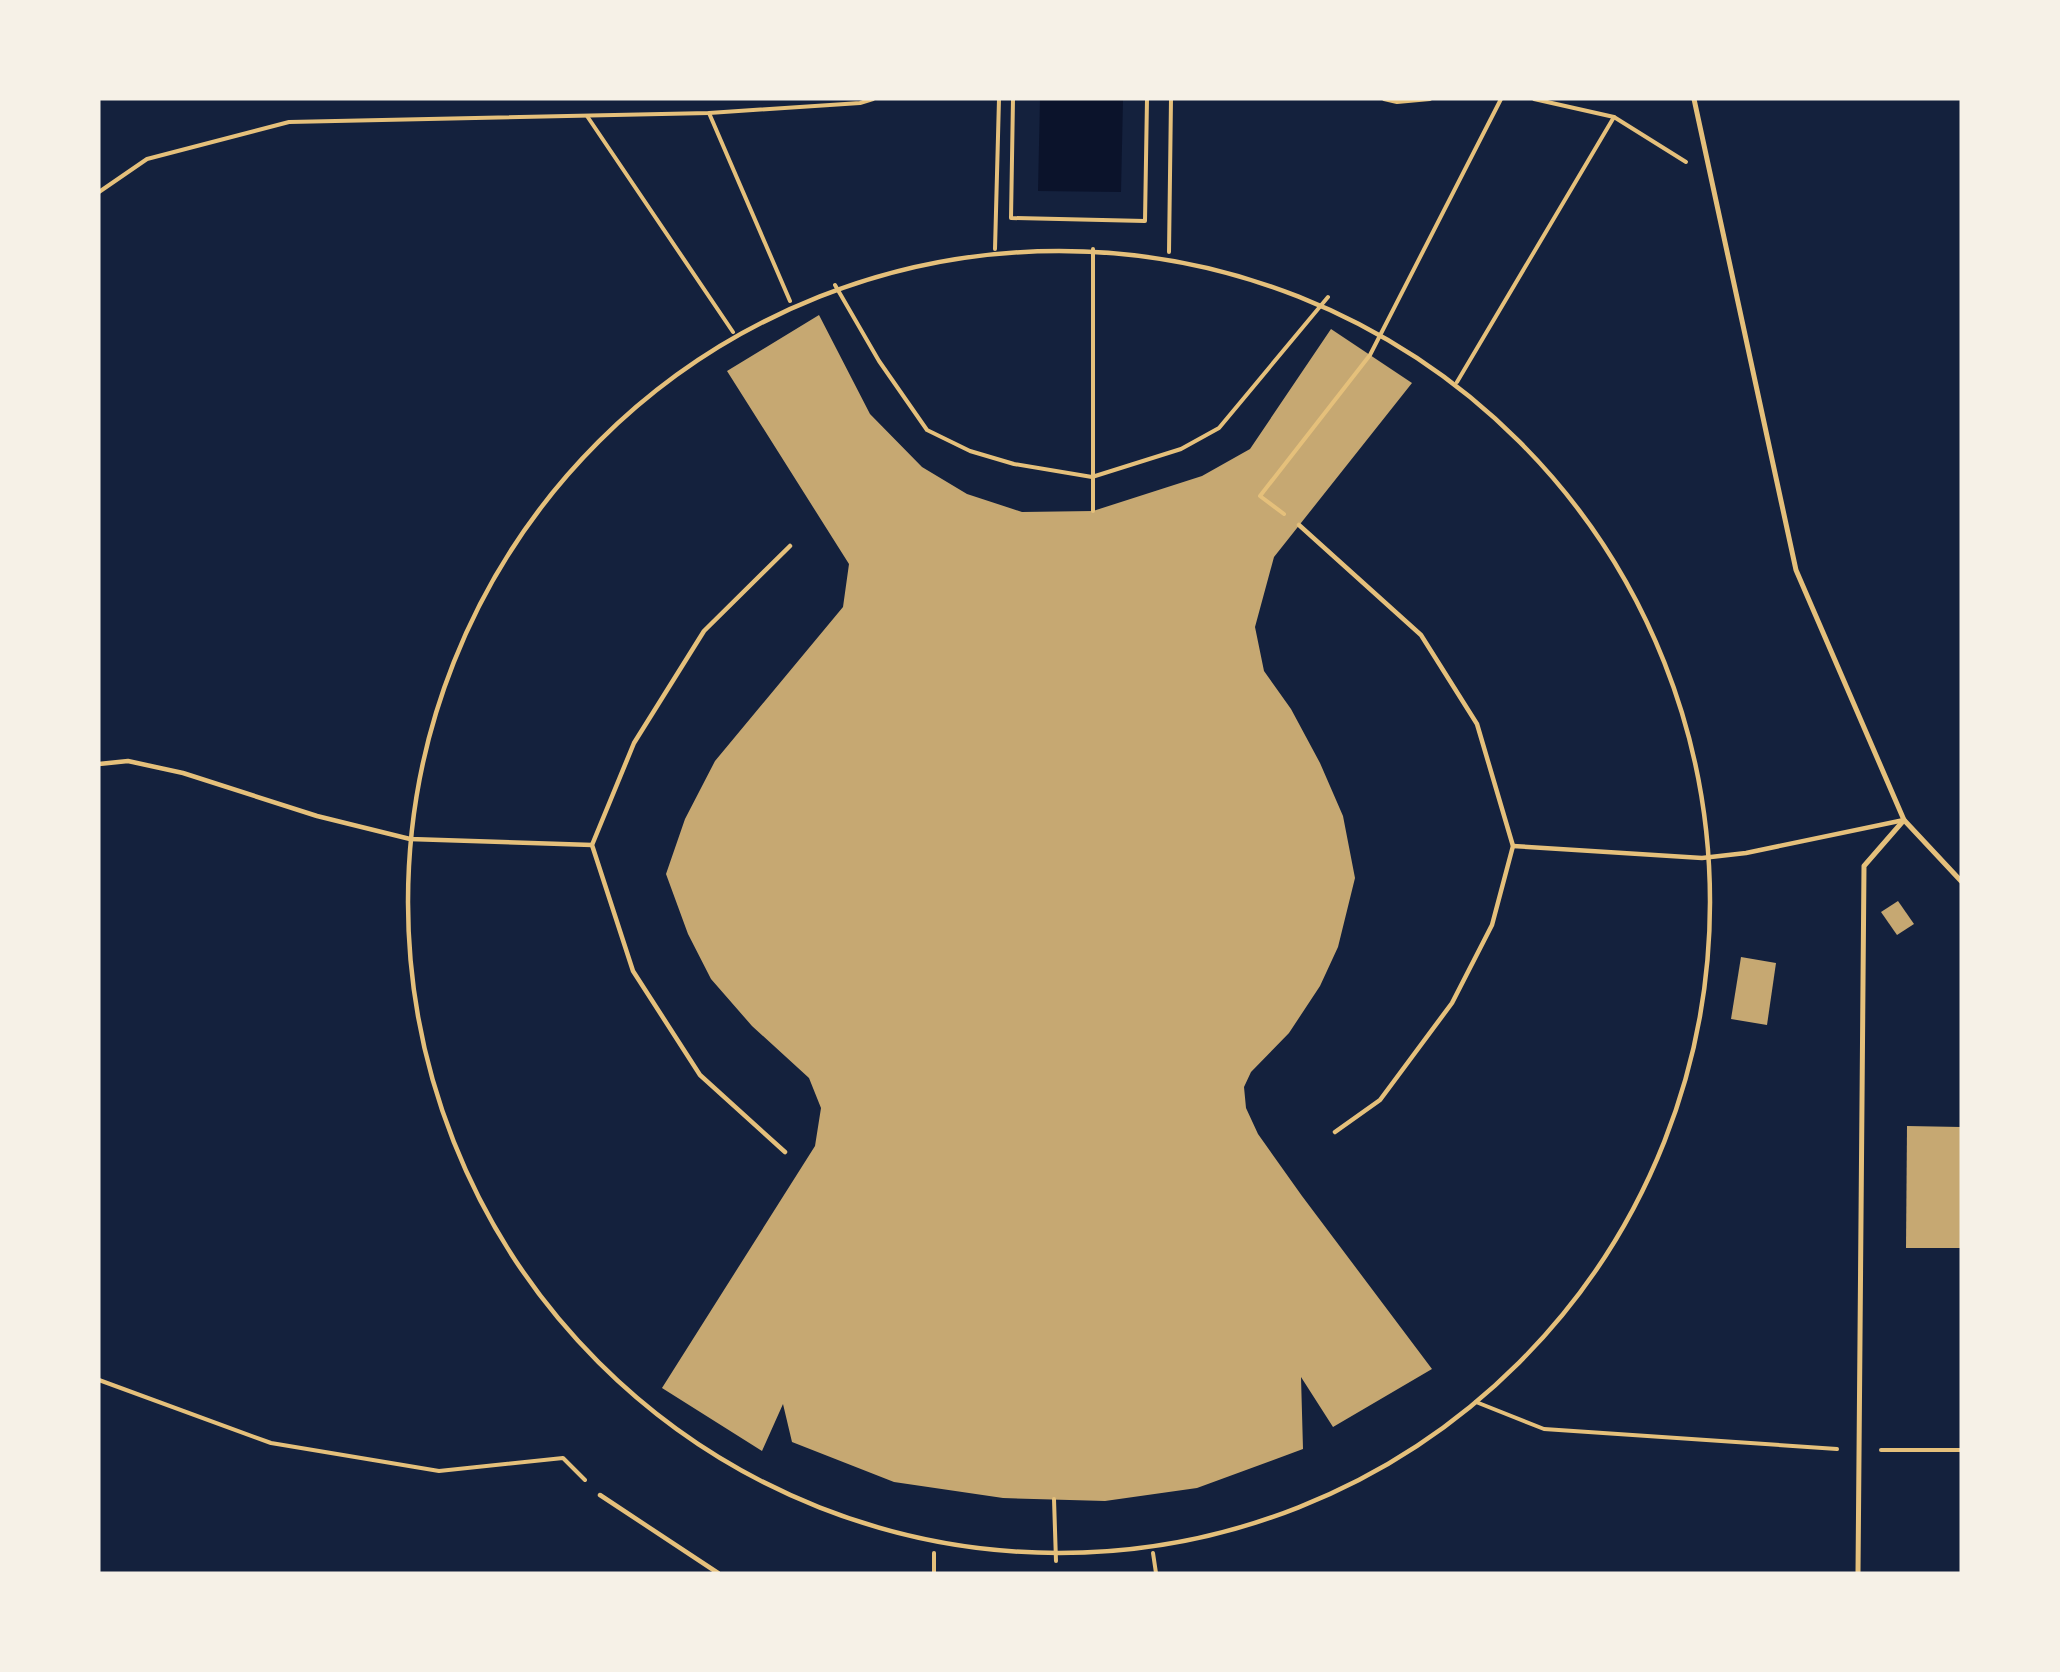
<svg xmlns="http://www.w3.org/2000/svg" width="2060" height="1672" viewBox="0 0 2060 1672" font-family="Rubik,sans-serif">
	<rect width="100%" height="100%" fill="#14213d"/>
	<!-- water -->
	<path fill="#0b132b" d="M 1040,99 L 1123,99 L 1121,192 L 1038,191 Z"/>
	<!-- building -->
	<g fill="#c6a872">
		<path d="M 819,315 L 870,414 L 922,467 L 967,494 L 1022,512 L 1093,511 L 1202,476 L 1250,449 L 1331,329 L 1412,383 L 1274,557 L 1255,627 L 1264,671 L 1291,709 L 1320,763 L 1343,816 L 1355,878 L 1338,947 L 1320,986 L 1289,1033 L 1251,1072 L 1244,1087 L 1246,1108 L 1258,1134 L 1302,1196 L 1432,1369 L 1333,1427 L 1301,1377 L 1303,1449 L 1197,1488 L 1105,1501 L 1003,1498 L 894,1482 L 792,1442 L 783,1404 L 762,1451 L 662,1388 L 815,1146 L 821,1108 L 809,1078 L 752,1026 L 711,979 L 688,934 L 666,874 L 685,819 L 715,761 L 843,607 L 849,564 L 727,371 Z"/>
		<path d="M 1898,901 L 1914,924 L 1897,935 L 1881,912 Z"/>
		<path d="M 1741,957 L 1776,963 L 1767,1025 L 1731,1019 Z"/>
		<path d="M 1907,1126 L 1961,1127 L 1961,1248 L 1906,1248 Z"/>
	</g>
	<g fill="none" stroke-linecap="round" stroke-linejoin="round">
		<!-- path -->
		<g stroke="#e5c07b" stroke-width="4">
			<path d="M 1013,99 L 1011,218 L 1145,221 L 1147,99"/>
			<path d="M 1384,99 L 1397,102 L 1430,99"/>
			<path d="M 1534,99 L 1614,117 L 1686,162"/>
			<path d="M 709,113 L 790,301"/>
			<path d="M 587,116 L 733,332"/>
			<path d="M 99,192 L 147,159 L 289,122 L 709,113 L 860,103 L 873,99"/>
			<path d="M 995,249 L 999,99"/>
			<path d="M 1093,249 L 1093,511"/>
			<path d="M 1169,252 L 1171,99"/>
			<path d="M 835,285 L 879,361 L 927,430 L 970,451 L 1014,464 L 1092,477 L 1181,449 L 1219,428 L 1328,297"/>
			<path d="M 1457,382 L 1614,117"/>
			<path d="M 1284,514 L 1260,496 L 1370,355 L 1501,99"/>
			<path d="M 99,1380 L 271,1443 L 439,1471 L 563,1458 L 585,1480"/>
			<path d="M 1476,1402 L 1544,1429 L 1837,1449"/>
			<path d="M 1881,1450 L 1961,1450"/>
			<path d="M 1054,1499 L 1056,1561"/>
			<path d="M 934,1553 L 934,1573"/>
			<path d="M 1153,1553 L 1156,1573"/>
		</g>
		<!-- service -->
		<g stroke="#e5c07b" stroke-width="4.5">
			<circle cx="1059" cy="902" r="651"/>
			<path d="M 1299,525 L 1421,635 L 1477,724 L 1513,846 L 1492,925 L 1452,1003 L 1380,1100 L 1335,1132"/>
			<path d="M 99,764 L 128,761 L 183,773 L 317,816 L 410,839 L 592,845"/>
			<path d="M 1513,846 L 1702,858 L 1746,853 L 1904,820"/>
			<path d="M 785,1152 L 700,1075 L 633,971 L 592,845 L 634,743 L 704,631 L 790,546"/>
			<path d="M 600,1495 L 718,1573"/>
		</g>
		<!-- pedestrian -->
		<g stroke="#e5c07b" stroke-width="5">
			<path d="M 1694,99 L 1796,570 L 1904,820 L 1961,881"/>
			<path d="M 1858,1573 L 1864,866 L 1904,820"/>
		</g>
	</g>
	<!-- border -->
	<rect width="2060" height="1672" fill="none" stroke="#f6f1e7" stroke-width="201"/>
</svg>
